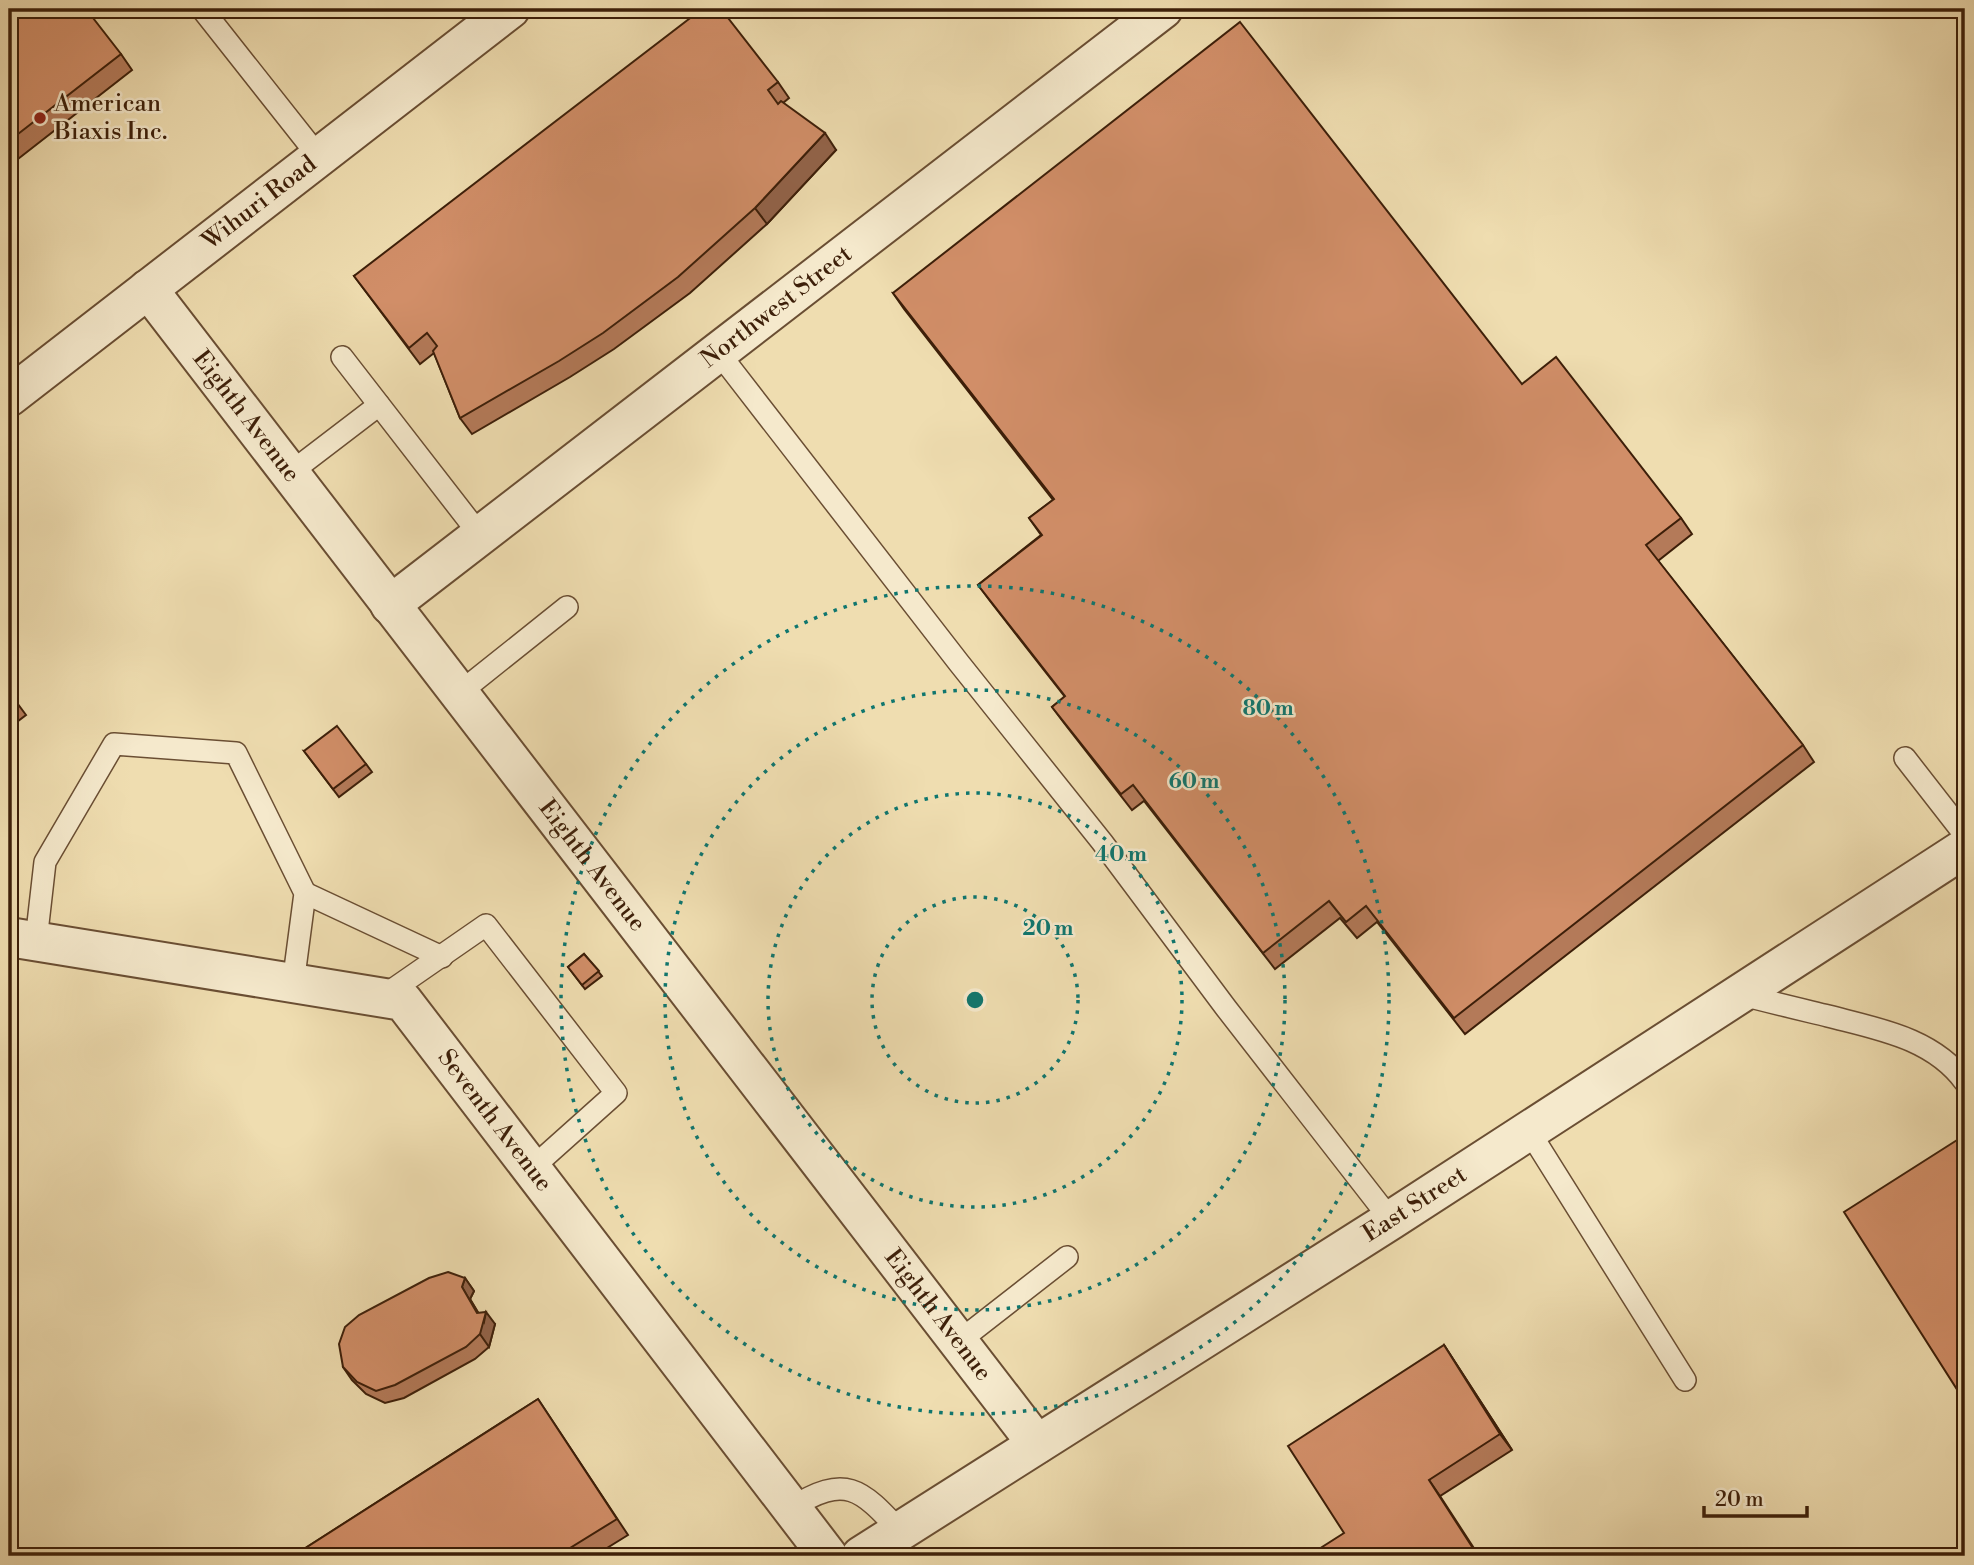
<svg xmlns="http://www.w3.org/2000/svg" width="1974" height="1565" viewBox="0 0 1974 1565" font-family="'Libre Bodoni',serif">
	<rect width="100%" height="100%" fill="#efddb0"/>
	<filter id="stains"><feTurbulence type="fractalNoise" baseFrequency=".00286" numOctaves="4"/><feColorMatrix values="0 0 0 0 .2 0 0 0 0 .09 0 0 0 0 .02 0 0 0 .5 -.17"/></filter>
	<radialGradient id="worn" r=".72"><stop offset=".6" stop-color="#630" stop-opacity="0"/><stop offset="1" stop-color="#630" stop-opacity=".3"/></radialGradient>
	<g fill="none" stroke-linecap="round" stroke-linejoin="round">
		<!-- lane casing -->
		<g stroke="#6a4e33" stroke-width="24">
			<g id="lane">
				<path d="M 202,9 L 319,157"/>
				<path d="M 718,352 L 959,663 L 1102,842 L 1226,1008 L 1391,1220"/>
				<path d="M 342,357 L 480,535"/>
				<path d="M 290,473 L 379,405"/>
				<path d="M 458,694 L 567,607"/>
				<path d="M 1905,758 L 1965,835"/>
				<path d="M 305,893 L 442,957"/>
				<path d="M 36,941 L 45,862 L 114,744 L 236,753 L 305,893 L 293,984"/>
				<path d="M 1739,994 C 1769,1002 1799,1009 1828,1016 C 1878,1029 1933,1038 1965,1082"/>
				<path d="M 382,997 L 486,925 L 616,1093 L 531,1169"/>
				<path d="M 1529,1131 L 1685,1380"/>
				<path d="M 958,1342 L 1067,1257"/>
				<path d="M 791,1508 C 846,1474 860,1488 900,1531"/>
			</g>
		</g>
		<!-- street casing -->
		<g stroke="#6a4e33" stroke-width="42">
			<g id="street">
				<path id="s1" d="M 148,289 L 1037,1444"/>
				<path id="s2" d="M 9,397 L 510,9"/>
				<path id="s3" d="M 390,605 L 1163,9"/>
				<path id="s4" d="M 9,937 L 403,1001 L 828,1556"/>
				<path id="s5" d="M 861,1556 L 1391,1220 L 1965,848"/>
			</g>
		</g>
		<!-- lane -->
		<use href="#lane" stroke="#f5e9cc" stroke-width="21"/>
		<!-- street -->
		<use href="#street" stroke="#f5e9cc" stroke-width="38"/>
	</g>
	<!-- wall -->
	<g fill="#b47a59" stroke="#3d1f09" stroke-width="2">
		<path d="M 9,9 L 121,54 L 132,70 L 9,166 Z"/>
		<path d="M 778,82 L 789,98 L 783,103 L 836,150 L 767,224 L 690,293 L 614,349 L 570,377 L 472,434 L 460,418 L 434,353 L 420,364 L 354,276 Z"/>
		<path d="M 893,293 L 1522,384 L 1681,518 L 1692,534 L 1658,561 L 1803,745 L 1814,762 L 1465,1034 L 1377,922 L 1357,938 L 1340,918 L 1275,969 L 1144,801 L 1132,810 L 1064,723 L 1052,707 L 1065,697 L 990,601 L 978,585 L 1041,535 L 1029,518 L 1053,500 L 904,309 Z"/>
		<path d="M 9,692 L 26,715 L 9,728 Z"/>
		<path d="M 304,751 L 366,764 L 372,772 L 339,797 Z"/>
		<path d="M 584,954 L 602,976 L 585,989 L 568,967 Z"/>
		<path d="M 465,1278 L 474,1291 L 470,1299 L 478,1313 L 495,1324 L 489,1347 L 475,1359 L 404,1398 L 385,1403 L 366,1394 L 352,1380 L 343,1367 Z"/>
		<path d="M 1444,1345 L 1512,1450 L 1440,1496 L 1344,1533 Z"/>
		<path d="M 538,1399 L 628,1535 L 594,1556 L 293,1556 Z"/>
	</g>
	<!-- shaded-wall -->
	<g fill="#926349" stroke="#3d1f09" stroke-width="2">
		<path d="M 825,133 L 836,150 L 767,224 L 755,208 Z"/>
		<path d="M 465,1278 L 474,1291 L 470,1299 L 484,1322 L 486,1312 L 495,1324 L 489,1347 L 480,1334 L 477,1313 L 462,1287 Z"/>
		<path d="M 1444,1345 L 1455,1362 L 1512,1450 L 1500,1434 Z"/>
		<path d="M 1429,1480 L 1440,1496 L 1479,1556 L 1478,1556 Z"/>
	</g>
	<!-- building -->
	<g fill="#d18e68" stroke="#3d1f09" stroke-width="2">
		<path d="M 9,9 L 86,9 L 121,54 L 9,141 Z"/>
		<path d="M 702,9 L 721,9 L 778,82 L 768,90 L 778,104 L 781,101 L 825,133 L 755,208 L 678,277 L 603,333 L 559,361 L 460,418 L 433,351 L 437,346 L 427,333 L 409,348 L 354,276 Z"/>
		<path d="M 1240,22 L 1522,384 L 1556,357 L 1681,518 L 1646,545 L 1803,745 L 1454,1018 L 1366,906 L 1346,922 L 1329,901 L 1263,953 L 1133,785 L 1121,794 L 1052,707 L 1065,696 L 978,585 L 1042,535 L 1029,518 L 1054,499 L 893,293 Z"/>
		<path d="M 9,692 L 17,703 L 9,709 Z"/>
		<path d="M 337,726 L 366,764 L 333,789 L 304,751 Z"/>
		<path d="M 584,954 L 599,971 L 582,985 L 568,967 Z"/>
		<path d="M 1965,1135 L 1965,1402 L 1844,1212 Z"/>
		<path d="M 448,1272 L 465,1278 L 462,1287 L 477,1313 L 486,1312 L 480,1334 L 466,1347 L 395,1385 L 376,1391 L 357,1382 L 343,1367 L 339,1344 L 345,1327 L 359,1315 L 429,1278 Z"/>
		<path d="M 1444,1345 L 1500,1434 L 1429,1480 L 1478,1556 L 1308,1556 L 1344,1533 L 1288,1446 Z"/>
		<path d="M 538,1399 L 617,1519 L 557,1556 L 293,1556 Z"/>
	</g>
	<!-- distance rings -->
	<g fill="none" stroke="#0f766e" stroke-width="3.5" stroke-dasharray="3.5 7">
		<circle cx="975" cy="1000" r="103"/>
		<circle cx="975" cy="1000" r="207"/>
		<circle cx="975" cy="1000" r="310"/>
		<circle cx="975" cy="1000" r="414"/>
	</g>
	<!-- markers -->
	<circle fill="#8f2418" stroke="#f5e9cc" stroke-width="2.5" cx="40" cy="118" r="7"/>
	<g text-anchor="middle" dominant-baseline="central" stroke-width="5" stroke-linejoin="round" paint-order="stroke">
		<!-- poi labels -->
		<g font-size="24" fill="#3d1f09" stroke="#f5e9cc" text-anchor="start">
			<text x="54" y="104">American<tspan x="54" dy="28">Biaxis Inc.</tspan></text>
		</g>
		<!-- street labels -->
		<g font-size="24" fill="#3d1f09" stroke="#f5e9cc">
			<text stroke="none"><textPath href="#s2" startOffset="317">Wihuri Road</textPath></text>
			<text stroke="none"><textPath href="#s3" startOffset="488">Northwest Street</textPath></text>
			<text stroke="none"><textPath href="#s1" startOffset="161">Eighth Avenue</textPath></text>
			<text stroke="none"><textPath href="#s1" startOffset="728">Eighth Avenue</textPath></text>
			<text stroke="none"><textPath href="#s4" startOffset="550">Seventh Avenue</textPath></text>
			<text stroke="none"><textPath href="#s5" startOffset="656">East Street</textPath></text>
			<text stroke="none"><textPath href="#s1" startOffset="1295">Eighth Avenue</textPath></text>
		</g>
	</g>
	<circle cx="975" cy="1000" r="10" fill="#0f766e" stroke="#f5e9cc" stroke-width="3.5"/>
	<g font-size="21" text-anchor="middle" font-weight="bold" fill="#0f766e" stroke="#f5e9cc" stroke-width="5" stroke-linejoin="round" paint-order="stroke">
		<text x="1268" y="715">80 m</text>
		<text x="1194" y="788">60 m</text>
		<text x="1121" y="861">40 m</text>
		<text x="1048" y="935">20 m</text>
	</g>
	<!-- margin -->
	<rect width="1974" height="1565" fill="none" stroke="#efddb0" stroke-width="35"/>
	<rect x="10" y="10" width="1953" height="1544" fill="none" stroke="#3d1f09" stroke-width="3.5"/>
	<rect x="18" y="18" width="1939" height="1530" fill="none" stroke="#3d1f09" stroke-width="2"/>
	<!-- scale -->
	<path d="M1704 1506v10h103v-10" fill="none" stroke="#3d1f09" stroke-width="3.5"/>
	<text x="1715" y="1506" font-size="21" fill="#3d1f09" stroke="#f5e9cc" stroke-width="5" paint-order="stroke">20 m</text>
	<rect width="100%" height="100%" filter="url(#stains)"/>
	<rect width="100%" height="100%" fill="url(#worn)"/>
</svg>
